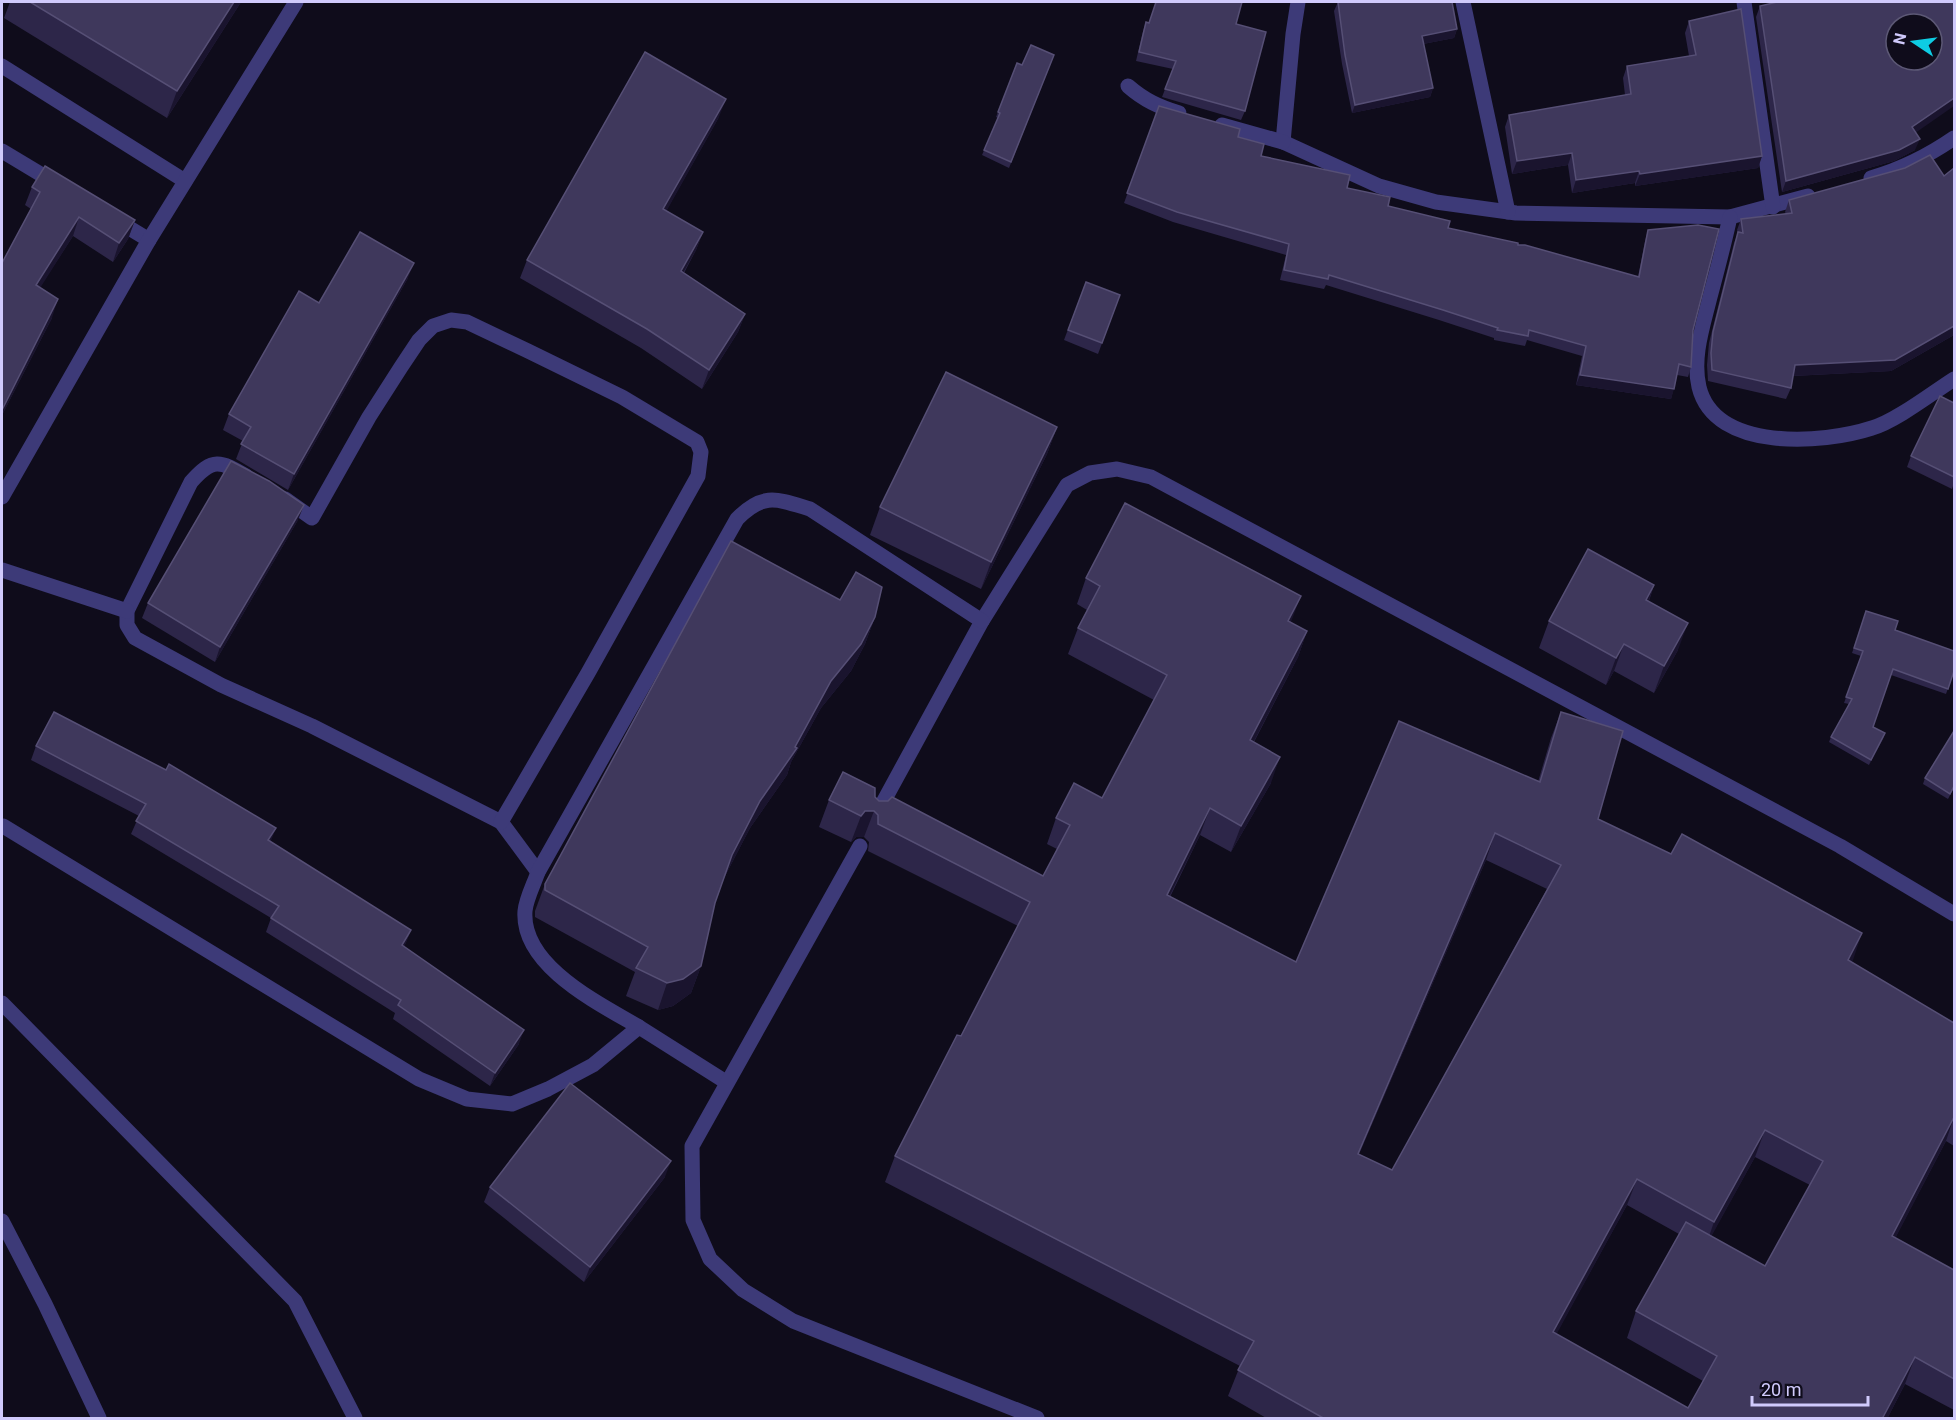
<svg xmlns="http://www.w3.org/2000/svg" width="1956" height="1420" viewBox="0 0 1956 1420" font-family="Roboto,sans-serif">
	<rect width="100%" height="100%" fill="#0f0c1b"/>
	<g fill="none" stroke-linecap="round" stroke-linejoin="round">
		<!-- lane -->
		<g stroke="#3d3a78" stroke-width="15">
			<path d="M 2,66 L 185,181"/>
			<path d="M 2,151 L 57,184"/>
			<path d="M 116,220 L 149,240"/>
			<path d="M 246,476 C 220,461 213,457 191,482 L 127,611 L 127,625 L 135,638 L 221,685 L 312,726 L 501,822 L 538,872"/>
			<path d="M 2,497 L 149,240 L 296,2"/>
			<path d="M 285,499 L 312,518 L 369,417 L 401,367 L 419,340 L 433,326 L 451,320 L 467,322 L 528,351 L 622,397 L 697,442 L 701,452 L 698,476 L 588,673 L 501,822"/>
			<path d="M 2,570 L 127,611"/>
			<path d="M 874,819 L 982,621 L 1067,485 L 1090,473 L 1117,469 L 1151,477 L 1840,846 L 1954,914"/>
			<path d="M 3,826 L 419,1079 L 467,1099 L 512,1104 L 548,1089 L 593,1065 L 639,1027 L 726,1082"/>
			<path d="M 860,846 L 692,1146 L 693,1220 L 710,1259 L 743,1290 L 793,1321 L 1037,1418"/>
			<path d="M 2,1003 L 295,1301 L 355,1418"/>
			<path d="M 639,1027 C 600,1004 521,966 525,911 C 526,899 534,884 538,872 L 737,519 C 763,492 777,499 810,509 L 982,621"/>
			<path d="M 2,1221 L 45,1304 L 99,1418"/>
		</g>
		<!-- street -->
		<g stroke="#3d3a78" stroke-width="15">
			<path d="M 1298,2 L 1293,34 L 1283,142 L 1379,186 L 1436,202 L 1516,213 L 1730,217 L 1808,196"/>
			<path d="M 1463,2 L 1508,212"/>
			<path d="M 1744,2 L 1773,207"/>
			<path d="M 1128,86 C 1144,100 1159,107 1179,113"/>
			<path d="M 1222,125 L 1283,142"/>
			<path d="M 1871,178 C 1902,169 1928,156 1954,138"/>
			<path d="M 1730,217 C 1724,244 1717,271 1710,297 C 1703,326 1692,357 1699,387 C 1715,452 1823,444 1872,428 C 1896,421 1932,393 1954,379"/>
		</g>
	</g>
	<!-- wall -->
	<g fill="#2d2649" fill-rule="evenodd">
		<path d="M 10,2 L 241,2 L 167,118 L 4,18 Z"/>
		<path d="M 1338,2 L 1457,29 L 1454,38 L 1423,44 L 1433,88 L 1430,97 L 1352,113 L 1342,64 L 1334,11 Z"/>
		<path d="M 1770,2 L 1954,2 L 1916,133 L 1915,150 L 1894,161 L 1782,192 L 1756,17 L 1760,6 L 1770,4 Z"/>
		<path d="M 1689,21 L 1762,156 L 1758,168 L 1635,186 L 1635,183 L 1572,193 L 1568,165 L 1512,174 L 1505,127 L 1509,115 L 1625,95 L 1623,78 L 1627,66 L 1689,56 L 1685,33 Z"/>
		<path d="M 1146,22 L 1236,24 L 1245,111 L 1241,120 L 1162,97 L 1173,69 L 1136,61 L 1143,31 Z"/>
		<path d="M 1054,55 L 1009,168 L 982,155 L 998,118 L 996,117 L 1017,63 L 1022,65 Z"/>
		<path d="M 1159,106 L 1238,137 L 1261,156 L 1347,188 L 1388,206 L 1448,228 L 1638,277 L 1645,241 L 1648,230 L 1693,330 L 1691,367 L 1688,377 L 1677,375 L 1671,399 L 1576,385 L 1582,356 L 1527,340 L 1525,346 L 1494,340 L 1494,338 L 1439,320 L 1326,285 L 1324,289 L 1280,280 L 1286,255 L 1173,222 L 1124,203 Z"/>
		<path d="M 719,117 L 666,211 L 703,232 L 696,250 L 684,273 L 745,314 L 738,332 L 702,389 L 641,348 L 520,278 L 527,260 Z"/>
		<path d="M 1954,168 L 1954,335 L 1891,371 L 1793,376 L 1791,388 L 1786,399 L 1708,381 L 1707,365 L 1709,343 L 1734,243 L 1738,233 L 1737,230 L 1741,219 L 1786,214 L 1785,212 L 1789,200 L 1944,176 Z"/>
		<path d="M 32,187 L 135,220 L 128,239 L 113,262 L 73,236 L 40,287 L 52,318 L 2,415 L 2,263 L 31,209 L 25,205 Z"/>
		<path d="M 408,278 L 288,490 L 236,459 L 243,441 L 223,430 L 229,414 L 319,303 Z"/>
		<path d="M 1086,282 L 1120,295 L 1098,354 L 1064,340 Z"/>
		<path d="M 1954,403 L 1954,483 L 1952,489 L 1907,467 L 1911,456 Z"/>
		<path d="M 1057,427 L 1047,454 L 981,589 L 870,535 L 880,507 Z"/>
		<path d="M 298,520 L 215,662 L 142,618 L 148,603 Z"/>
		<path d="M 1086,578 L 1291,623 L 1307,631 L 1298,657 L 1254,742 L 1271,783 L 1231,852 L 1200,835 L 1170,897 L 1296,962 L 1538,782 L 1551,738 L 1561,712 L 1598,819 L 1852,962 L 1954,1023 L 1954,1146 L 1946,1141 L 1895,1238 L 1954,1270 L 1954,1410 L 1905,1384 L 1887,1419 L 1268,1419 L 1228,1396 L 1240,1366 L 885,1182 L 895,1156 L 961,1036 L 1018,926 L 868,851 L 869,842 L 864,837 L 856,837 L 851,842 L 819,827 L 829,800 L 875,797 L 879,801 L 1043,876 L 1057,849 L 1047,844 L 1056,818 L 1102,798 L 1154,700 L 1068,654 L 1078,628 L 1087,610 L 1077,604 ZM 1486,860 L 1547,889 L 1392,1170 L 1359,1154 ZM 1755,1157 L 1810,1185 L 1765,1266 L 1711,1236 ZM 1627,1205 L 1679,1234 L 1636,1311 L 1627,1338 L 1703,1381 L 1688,1408 L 1556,1334 Z"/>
		<path d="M 1654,585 L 1649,601 L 1678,650 L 1654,693 L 1614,671 L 1606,685 L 1539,648 L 1549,621 Z"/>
		<path d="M 840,600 L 875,617 L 865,644 L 851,671 L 821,708 L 791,762 L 787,775 L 750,828 L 724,878 L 715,903 L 701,966 L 691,993 L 673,1006 L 658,1010 L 626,996 L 635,972 L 535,917 L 535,911 L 545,884 Z"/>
		<path d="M 1866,611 L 1954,671 L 1946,694 L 1891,675 L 1873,727 L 1885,733 L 1883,739 L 1869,765 L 1829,742 L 1831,737 L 1849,704 L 1844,703 L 1861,656 L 1852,653 Z"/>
		<path d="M 36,746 L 270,842 L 411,930 L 404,947 L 519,1044 L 490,1086 L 393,1019 L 395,1013 L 266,932 L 271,918 L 131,834 L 139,816 L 31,760 Z"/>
		<path d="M 1925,778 L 1954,788 L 1948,799 L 1923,784 Z"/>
		<path d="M 665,1177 L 584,1282 L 484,1202 L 490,1187 Z"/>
	</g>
	<!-- shaded-wall -->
	<g fill="#1a142e">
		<path d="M 234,2 L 241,2 L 167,118 L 177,91 Z"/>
		<path d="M 1457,29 L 1454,38 L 1418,45 L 1422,36 Z"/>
		<path d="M 1433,88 L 1430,97 L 1352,113 L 1355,105 Z"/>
		<path d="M 1954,98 L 1954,106 L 1908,138 L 1912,127 Z"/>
		<path d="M 726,99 L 719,117 L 657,228 L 663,209 Z"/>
		<path d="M 1920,139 L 1915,150 L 1894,161 L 1782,192 L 1786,181 Z"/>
		<path d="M 1572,153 L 1568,165 L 1512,174 L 1517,161 Z"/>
		<path d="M 1762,156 L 1758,168 L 1635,186 L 1640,174 Z"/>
		<path d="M 1639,171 L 1635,183 L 1572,193 L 1576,180 Z"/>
		<path d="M 79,217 L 73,236 L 30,304 L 36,285 Z"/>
		<path d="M 135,220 L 128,239 L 113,262 L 119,243 Z"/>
		<path d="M 703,232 L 696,250 L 674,289 L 681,271 Z"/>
		<path d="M 414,263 L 408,278 L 288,490 L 294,474 Z"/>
		<path d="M 58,299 L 52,318 L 2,415 L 2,410 Z"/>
		<path d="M 745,314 L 738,332 L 702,389 L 709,370 Z"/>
		<path d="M 1954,326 L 1954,335 L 1891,371 L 1791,376 L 1795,365 Z"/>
		<path d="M 1580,375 L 1674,389 L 1671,399 L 1576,385 Z"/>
		<path d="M 1057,427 L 1047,454 L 981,589 L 991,562 Z"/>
		<path d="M 304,505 L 298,520 L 215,662 L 220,647 Z"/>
		<path d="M 1654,585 L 1645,612 L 1646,600 Z"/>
		<path d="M 1301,596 L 1291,622 L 1278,647 L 1288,621 Z"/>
		<path d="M 875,617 L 865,644 L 851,671 L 821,708 L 791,762 L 787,775 L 750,828 L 722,882 L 732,855 L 760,801 L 795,747 L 831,681 Z"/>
		<path d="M 1688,623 L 1678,650 L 1654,693 L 1664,666 Z"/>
		<path d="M 1307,631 L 1298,657 L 1241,766 L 1250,740 Z"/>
		<path d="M 1624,644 L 1614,671 L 1606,685 L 1616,658 Z"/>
		<path d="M 1885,733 L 1883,739 L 1869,765 L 1871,760 Z"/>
		<path d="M 1280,757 L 1271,783 L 1231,852 L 1241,826 Z"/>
		<path d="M 1210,808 L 1200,835 L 1157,921 L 1167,895 Z"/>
		<path d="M 865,811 L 874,811 L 864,837 L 856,837 L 851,842 L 861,816 Z"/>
		<path d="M 276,828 L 271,841 L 263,854 L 268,840 Z"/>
		<path d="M 1495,833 L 1486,860 L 1348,1180 L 1358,1154 Z"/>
		<path d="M 411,930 L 406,943 L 397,959 L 402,945 Z"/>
		<path d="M 1862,933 L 1853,960 L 1839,986 L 1848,960 Z"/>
		<path d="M 701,966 L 691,993 L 673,1006 L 658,1010 L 667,983 Z"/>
		<path d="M 524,1030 L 519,1044 L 490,1086 L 495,1073 Z"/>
		<path d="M 1954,1117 L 1946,1141 L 1883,1262 L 1892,1236 Z"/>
		<path d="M 1765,1130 L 1755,1157 L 1705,1248 L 1714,1222 Z"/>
		<path d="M 671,1161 L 665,1177 L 584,1282 L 590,1267 Z"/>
		<path d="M 1637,1179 L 1627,1205 L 1543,1359 L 1553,1332 Z"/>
		<path d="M 1915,1357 L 1905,1384 L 1887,1419 L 1882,1419 Z"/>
	</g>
	<!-- building -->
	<g fill="#3f385c" stroke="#564f75" stroke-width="1.5" fill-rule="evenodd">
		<path d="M 30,2 L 234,2 L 177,91 Z"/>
		<path d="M 1156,2 L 1242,2 L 1236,24 L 1266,32 L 1245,111 L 1165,89 L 1176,61 L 1139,52 L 1146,22 L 1149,23 Z"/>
		<path d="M 1338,2 L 1452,2 L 1457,29 L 1422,36 L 1433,88 L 1355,105 L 1345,55 Z"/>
		<path d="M 1777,2 L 1954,2 L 1954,98 L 1912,127 L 1920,139 L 1899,150 L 1786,181 L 1760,6 ZM 1896,24 L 1932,24 L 1932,60 L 1896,60 Z"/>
		<path d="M 1741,9 L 1762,156 L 1640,174 L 1639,171 L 1576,180 L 1572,153 L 1517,161 L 1509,115 L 1631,94 L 1627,66 L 1696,55 L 1689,21 Z"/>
		<path d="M 1031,45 L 1054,55 L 1011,162 L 984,150 L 1000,113 L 998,112 L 1017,63 L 1022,65 Z"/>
		<path d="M 645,52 L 726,99 L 663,209 L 703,232 L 681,271 L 745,314 L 709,370 L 647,329 L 527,260 Z"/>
		<path d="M 1159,106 L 1240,129 L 1238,137 L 1264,144 L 1261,156 L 1350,175 L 1347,188 L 1390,197 L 1388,206 L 1450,221 L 1448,228 L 1518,243 L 1518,245 L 1525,245 L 1639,277 L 1648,230 L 1698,225 L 1719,229 L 1693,330 L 1691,367 L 1679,364 L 1674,389 L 1580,375 L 1586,346 L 1529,330 L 1528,336 L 1497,330 L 1498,328 L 1443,310 L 1329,275 L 1328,279 L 1284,270 L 1289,244 L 1177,212 L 1127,193 Z"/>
		<path d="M 1930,155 L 1944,176 L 1954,168 L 1954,326 L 1895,360 L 1795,365 L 1791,388 L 1712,370 L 1711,353 L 1713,332 L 1738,232 L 1743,233 L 1741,219 L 1792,213 L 1789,200 L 1905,168 Z"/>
		<path d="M 45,166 L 135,220 L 119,243 L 79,217 L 36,285 L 58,299 L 2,410 L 2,263 L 40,192 L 32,187 Z"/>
		<path d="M 360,232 L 414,263 L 294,474 L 241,444 L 251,427 L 229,414 L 299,291 L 319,303 Z"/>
		<path d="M 1086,282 L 1120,295 L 1102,343 L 1068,330 Z"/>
		<path d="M 946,372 L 1057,427 L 991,562 L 880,507 Z"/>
		<path d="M 1940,396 L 1954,403 L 1954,477 L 1911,456 Z"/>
		<path d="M 231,461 L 269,481 L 304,505 L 220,647 L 148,603 Z"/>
		<path d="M 1125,503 L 1301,596 L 1288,621 L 1307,631 L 1250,740 L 1280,757 L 1241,826 L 1210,808 L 1167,895 L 1296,962 L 1399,721 L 1540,782 L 1561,712 L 1623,731 L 1598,819 L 1671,854 L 1682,834 L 1862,933 L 1848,960 L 1954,1023 L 1954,1117 L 1892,1236 L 1954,1270 L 1954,1379 L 1915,1357 L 1882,1419 L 1325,1419 L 1238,1370 L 1254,1341 L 895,1156 L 957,1035 L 961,1036 L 1030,902 L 878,824 L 878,815 L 874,811 L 865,811 L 861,816 L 829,800 L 843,772 L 875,788 L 875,797 L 879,801 L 888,801 L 892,797 L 1043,876 L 1070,825 L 1056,818 L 1074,783 L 1102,798 L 1167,675 L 1078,628 L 1100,586 L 1086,578 ZM 1495,833 L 1561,865 L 1392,1170 L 1358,1154 ZM 1765,1130 L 1823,1161 L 1765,1266 L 1686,1222 L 1636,1311 L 1717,1356 L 1688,1408 L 1553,1332 L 1637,1179 L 1714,1222 Z"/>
		<path d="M 731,541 L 840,600 L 856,572 L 882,587 L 875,617 L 861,644 L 831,681 L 795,747 L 797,748 L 760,801 L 732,855 L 715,903 L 701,966 L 683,979 L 667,983 L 636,968 L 648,947 L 545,890 L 545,884 Z"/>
		<path d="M 1588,549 L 1654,585 L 1646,600 L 1688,623 L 1664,666 L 1624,644 L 1616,658 L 1549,621 Z"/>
		<path d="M 1866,611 L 1898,621 L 1895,630 L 1954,651 L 1954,671 L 1948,689 L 1893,669 L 1873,727 L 1885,733 L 1871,760 L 1831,737 L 1852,699 L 1846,697 L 1863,651 L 1854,648 Z"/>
		<path d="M 54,712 L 166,770 L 169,764 L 276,828 L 268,840 L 411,930 L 402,945 L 524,1030 L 495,1073 L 398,1005 L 401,1000 L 271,918 L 279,906 L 136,821 L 146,804 L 36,746 Z"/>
		<path d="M 1954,731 L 1954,786 L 1950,794 L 1925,778 Z"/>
		<path d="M 570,1083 L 671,1161 L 590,1267 L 490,1187 Z"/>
	</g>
	<!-- border -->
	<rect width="1956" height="1420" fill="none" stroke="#d0cafc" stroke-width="6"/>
	<!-- north arrow -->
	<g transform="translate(1914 42) rotate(283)"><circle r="28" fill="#0f0c1b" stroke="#5c5875" stroke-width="1.5"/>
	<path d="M0-4.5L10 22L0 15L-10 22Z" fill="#0ecce3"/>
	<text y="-9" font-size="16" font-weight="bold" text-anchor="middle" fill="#d0cafc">N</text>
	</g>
	<!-- scale -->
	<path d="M1752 1396v9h116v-9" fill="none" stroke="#d0cafc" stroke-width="3"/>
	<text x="1761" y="1396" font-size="18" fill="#d0cafc" stroke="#0f0c1b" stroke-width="4.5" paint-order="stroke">20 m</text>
</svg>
